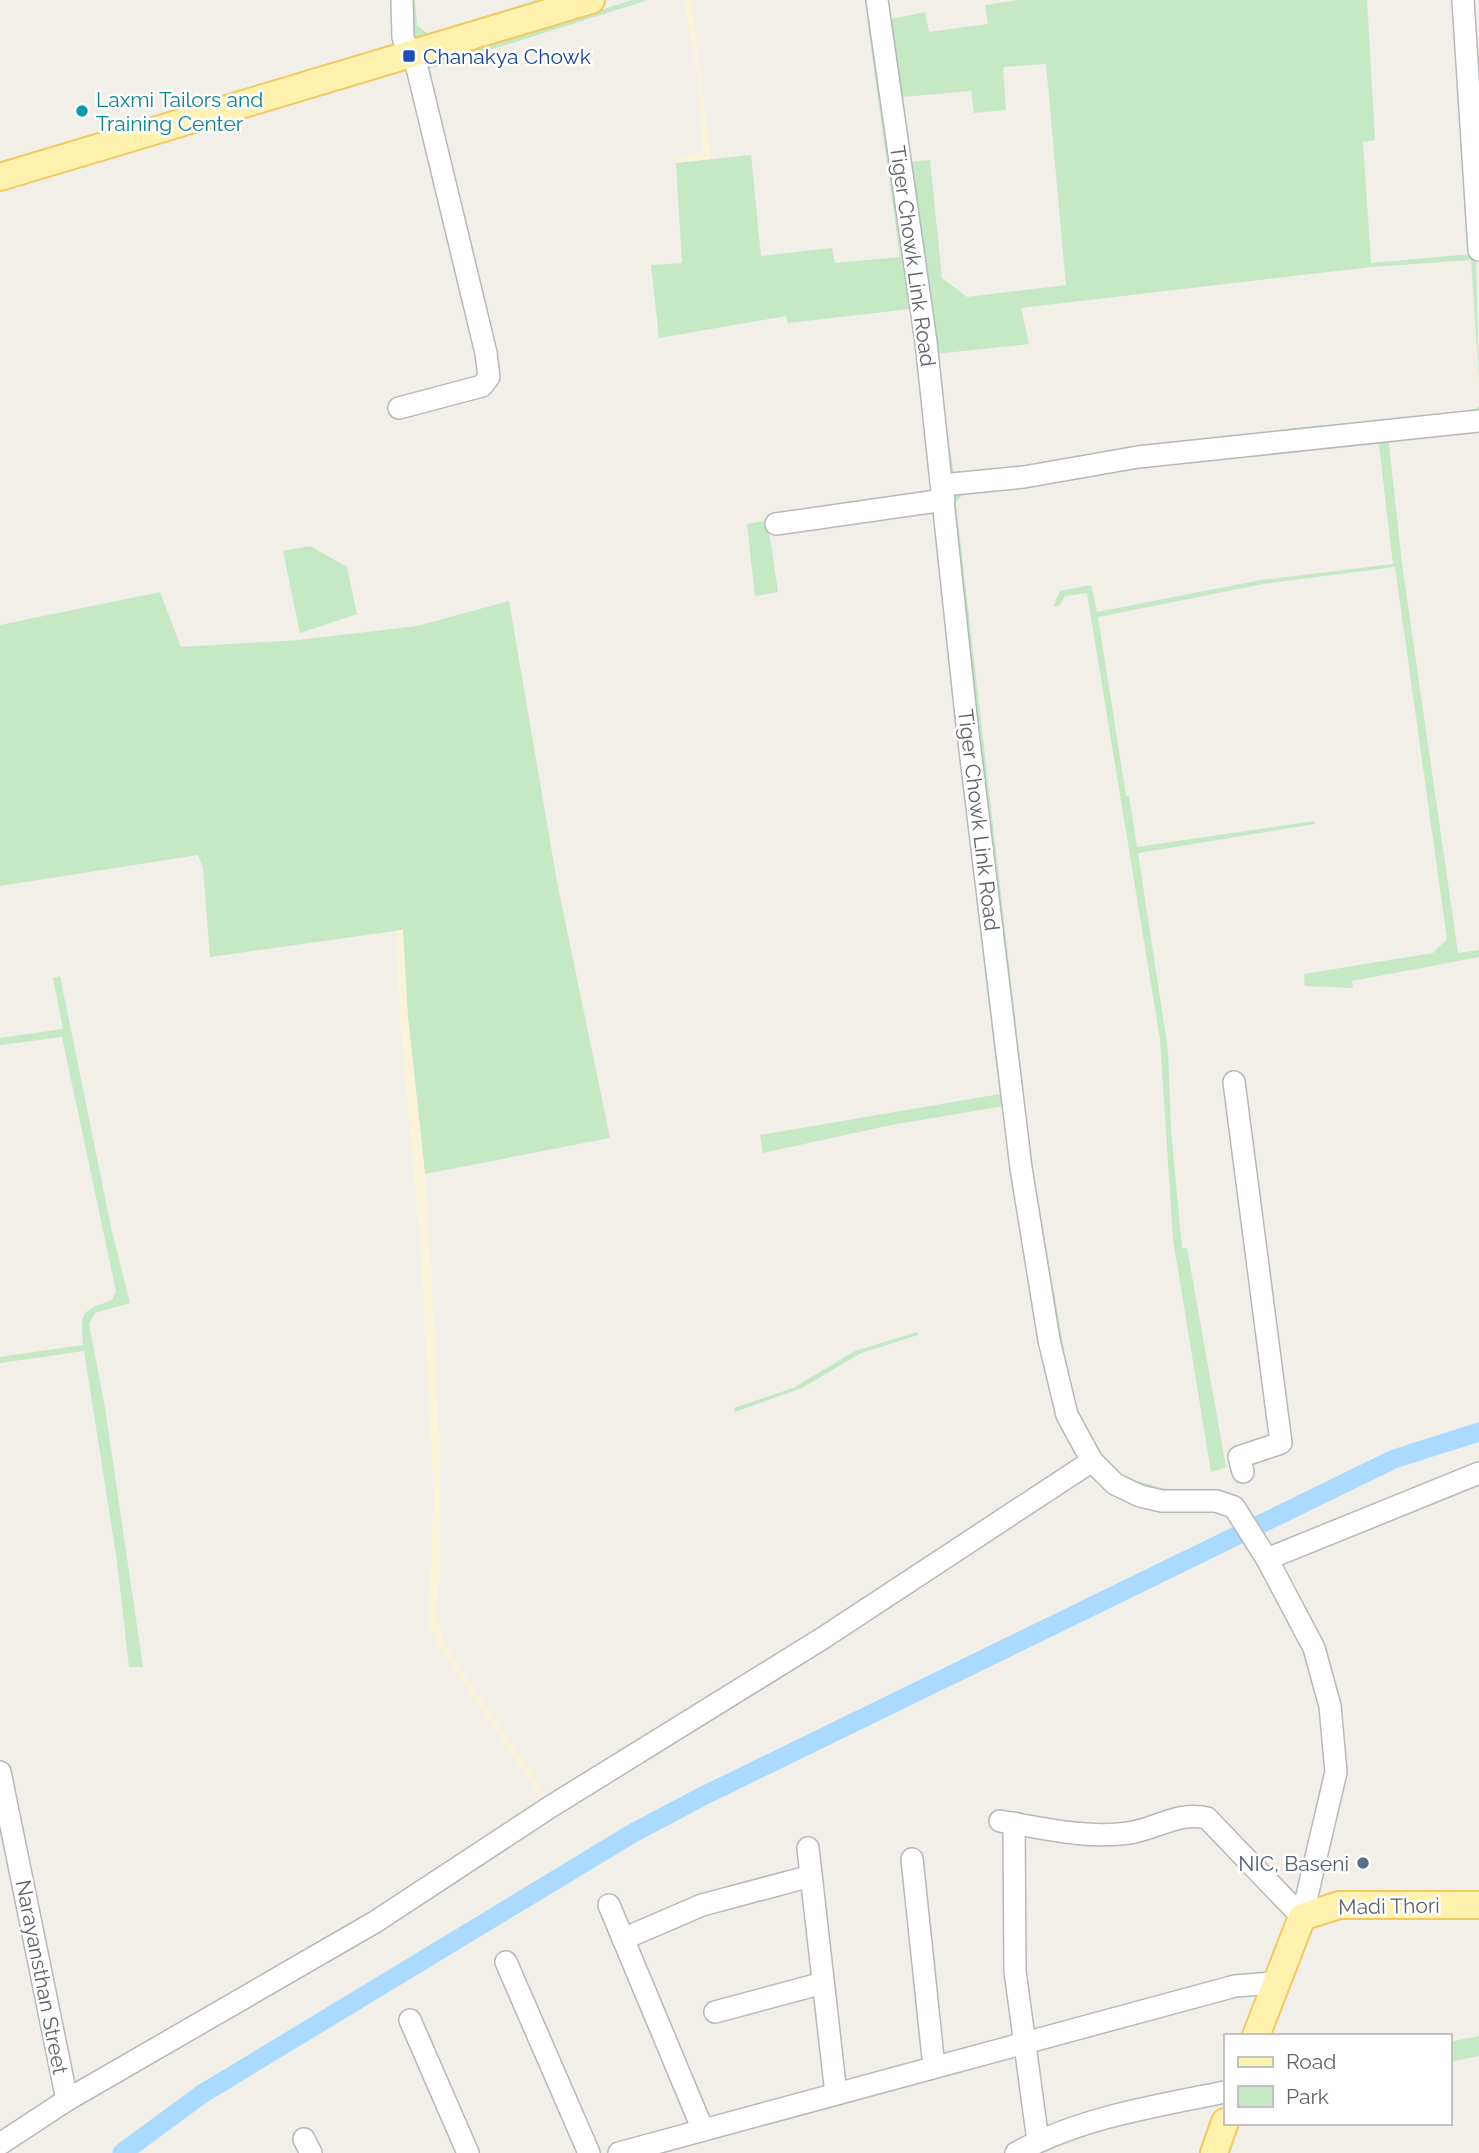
<svg xmlns="http://www.w3.org/2000/svg" width="1479" height="2153" viewBox="0 0 1479 2153" font-family="Raleway,sans-serif">
	<rect width="100%" height="100%" fill="#f1efe8"/>
	<!-- green -->
	<g fill="#c5e8c5" fill-rule="evenodd">
		<path d="M 407,0 L 415,0 L 417,25 L 428,34 L 536,0 L 562,0 L 421,40 L 412,34 Z"/>
		<path d="M 632,0 L 648,0 L 426,70 L 428,65 Z"/>
		<path d="M 1018,0 L 1367,0 L 1375,140 L 1363,142 L 1371,263 L 1471,254 L 1454,0 L 1459,0 L 1476,255 L 1479,380 L 1471,260 L 1371,267 L 1021,308 L 1029,344 L 935,354 L 954,475 L 962,478 L 1003,475 L 1292,428 L 1471,413 L 1479,406 L 1478,414 L 1289,434 L 993,478 L 961,480 L 949,475 L 908,163 L 905,163 L 886,20 L 925,12 L 929,32 L 988,24 L 985,5 ZM 1046,64 L 1066,285 L 967,297 L 942,278 L 930,160 L 908,162 L 902,97 L 971,91 L 974,113 L 1006,110 L 1003,67 Z"/>
		<path d="M 867,19 L 870,19 L 914,309 L 1004,1106 L 891,1125 L 763,1153 L 760,1135 L 1000,1094 C 966,833 944,570 910,309 L 788,323 L 786,316 L 659,338 L 651,265 L 682,263 L 676,163 L 751,155 L 761,256 L 832,248 L 835,263 L 900,257 Z"/>
		<path d="M 1388,436 L 1402,564 L 1458,953 L 1479,950 L 1479,957 L 1352,981 L 1353,988 L 1305,986 L 1304,974 L 1433,953 L 1447,939 L 1395,567 L 1263,584 L 1098,617 L 1126,796 L 1129,796 L 1137,847 L 1315,821 L 1315,824 L 1138,853 L 1168,1050 L 1171,1130 L 1182,1248 L 1187,1248 L 1226,1467 L 1211,1472 L 1173,1239 L 1160,1039 L 1087,593 L 1065,596 L 1060,605 L 1053,607 L 1060,591 L 1091,585 L 1097,612 L 1261,580 L 1393,564 L 1378,437 Z"/>
		<path d="M 1021,487 L 962,495 L 956,503 L 1033,1173 L 1071,1388 L 1080,1416 L 1100,1457 L 1126,1478 L 1177,1492 L 1153,1491 L 1107,1469 L 1078,1425 L 1052,1324 L 995,892 L 952,494 Z"/>
		<path d="M 840,508 L 789,528 L 769,531 L 778,592 L 755,596 L 747,524 Z"/>
		<path d="M 310,546 L 347,567 L 357,614 L 300,633 L 283,551 Z"/>
		<path d="M 160,592 L 181,647 L 299,640 L 417,626 L 509,601 L 557,882 L 610,1138 L 425,1174 L 408,1018 L 402,930 L 210,957 L 203,868 L 198,855 L 0,886 L 0,625 Z"/>
		<path d="M 60,976 L 112,1232 L 130,1303 L 95,1313 L 89,1324 L 105,1408 L 143,1667 L 129,1667 L 117,1561 L 84,1351 L 0,1363 L 0,1357 L 83,1345 C 81,1312 79,1312 112,1300 L 116,1291 L 62,1037 L 0,1045 L 0,1038 L 63,1029 L 53,978 Z"/>
		<path d="M 917,1332 L 918,1335 L 861,1353 L 802,1388 L 735,1412 L 734,1408 L 793,1388 L 855,1351 Z"/>
		<path d="M 1479,2036 L 1479,2056 L 1449,2062 L 1449,2042 Z"/>
	</g>
	<!-- sand -->
	<g fill="#fbf3d9">
		<path d="M 684,0 L 691,0 L 711,159 L 676,163 L 676,157 L 703,153 L 698,78 Z"/>
		<path d="M 396,930 L 403,930 L 408,1018 L 425,1174 L 435,1336 L 440,1471 L 440,1565 L 436,1615 L 445,1645 L 551,1802 L 546,1805 L 439,1647 L 428,1622 L 434,1499 L 421,1253 L 400,1020 Z"/>
	</g>
	<g fill="none" stroke-linecap="round" stroke-linejoin="round">
		<!-- canal -->
		<path stroke="#aadaff" stroke-width="19" d="M 122,2153 L 202,2094 L 633,1833 L 703,1796 L 1394,1459 L 1479,1432"/>
		<!-- minor casing -->
		<g stroke="#b5b8bc" stroke-width="24">
			<g id="minor">
				<path d="M 402,0 L 403,37 L 409,56"/>
				<path d="M 877,0 L 926,342 L 967,725 L 1021,1168 L 1049,1340 L 1067,1415 L 1092,1461 L 1115,1484 L 1140,1496 L 1162,1501 L 1216,1501 L 1234,1507 L 1267,1559 L 1314,1648 L 1330,1706 L 1336,1772 L 1302,1917"/>
				<path d="M 1463,0 L 1479,250"/>
				<path d="M 399,408 L 482,386 L 489,377 L 486,353 L 414,55"/>
				<path d="M 942,485 L 1024,477 L 1138,457 L 1479,421"/>
				<path d="M 776,524 L 944,500"/>
				<path d="M 1234,1082 L 1281,1443 L 1239,1457 L 1243,1472"/>
				<path d="M 1267,1559 L 1479,1473"/>
				<path d="M 0,1772 L 67,2100"/>
				<path d="M 1000,1821 C 1042,1828 1086,1839 1129,1833 C 1156,1829 1179,1811 1207,1818 L 1302,1917"/>
				<path d="M 1014,1823 L 1015,1971 L 1038,2141"/>
				<path d="M 808,1848 L 836,2094"/>
				<path d="M 912,1859 L 934,2067"/>
				<path d="M 609,1905 L 703,2130"/>
				<path d="M 623,1939 L 702,1905 L 811,1876"/>
				<path d="M 506,1962 L 589,2153"/>
				<path d="M 715,2012 L 823,1983"/>
				<path d="M 410,2020 L 468,2153"/>
				<path d="M 304,2139 L 311,2153"/>
				<path d="M 0,2144 L 67,2100 L 375,1922 L 550,1807 L 823,1638 L 1092,1461"/>
				<path d="M 619,2153 L 1235,1986 L 1274,1983"/>
				<path d="M 1016,2153 C 1079,2118 1155,2106 1225,2092"/>
			</g>
		</g>
		<!-- major casing -->
		<g stroke="#f2c960" stroke-width="30">
			<g id="major">
				<path d="M 0,177 L 591,0"/>
				<path d="M 1256,2036 L 1302,1917 L 1339,1905 L 1479,1905"/>
				<path d="M 1214,2153 L 1225,2122"/>
			</g>
		</g>
		<!-- minor -->
		<use href="#minor" stroke="#fff" stroke-width="21"/>
		<!-- major -->
		<use href="#major" stroke="#fff2af" stroke-width="26"/>
	</g>
	<!-- markers -->
	<rect fill="#1a4fb4" stroke="#fff" stroke-width="2.5" x="402" y="49" width="14" height="14" rx="3.5"/>
	<circle fill="#0f9aa8" stroke="#fff" stroke-width="2.5" cx="82" cy="111" r="7"/>
	<circle fill="#5c6f8a" stroke="#fff" stroke-width="2.5" cx="1363" cy="1863" r="7"/>
	<g text-anchor="middle" dominant-baseline="central" stroke-width="5" stroke-linejoin="round" paint-order="stroke">
		<!-- transit labels -->
		<g font-size="21" fill="#164399" stroke="#fff" text-anchor="start">
			<text x="423" y="56">Chanakya Chowk</text>
		</g>
		<!-- culture labels -->
		<g font-size="21" fill="#0d838f" stroke="#fff" text-anchor="start">
			<text x="96" y="99">Laxmi Tailors and<tspan x="96" dy="24">Training Center</tspan></text>
		</g>
		<!-- street labels -->
		<g font-size="21" fill="#5f6368" stroke="#fff">
			<text transform="translate(913 256) rotate(82)">Tiger Chowk Link Road</text>
			<text transform="translate(979 820) rotate(83)">Tiger Chowk Link Road</text>
			<text transform="translate(1389 1906) rotate(-1)">Madi Thori</text>
			<text transform="translate(42 1977) rotate(79)">Narayansthan Street</text>
		</g>
		<!-- service labels -->
		<g font-size="21" fill="#4e5e75" stroke="#fff" text-anchor="end">
			<text x="1349" y="1863">NIC, Baseni</text>
		</g>
	</g>
	<!-- legend -->
	<rect x="1224" y="2034" width="228" height="91" fill="#ffffff" stroke="#bfc1c3" stroke-width="2"/>
	<rect x="1238" y="2057" width="35" height="10" fill="#fff2af" stroke="#bfc1c3" stroke-width="2"/>
	<text x="1286" y="2069" font-size="21" fill="#5f6368">Road</text>
	<rect x="1238" y="2086" width="35" height="21" fill="#c5e8c5" stroke="#bfc1c3" stroke-width="2"/>
	<text x="1286" y="2104" font-size="21" fill="#5f6368">Park</text>
</svg>
